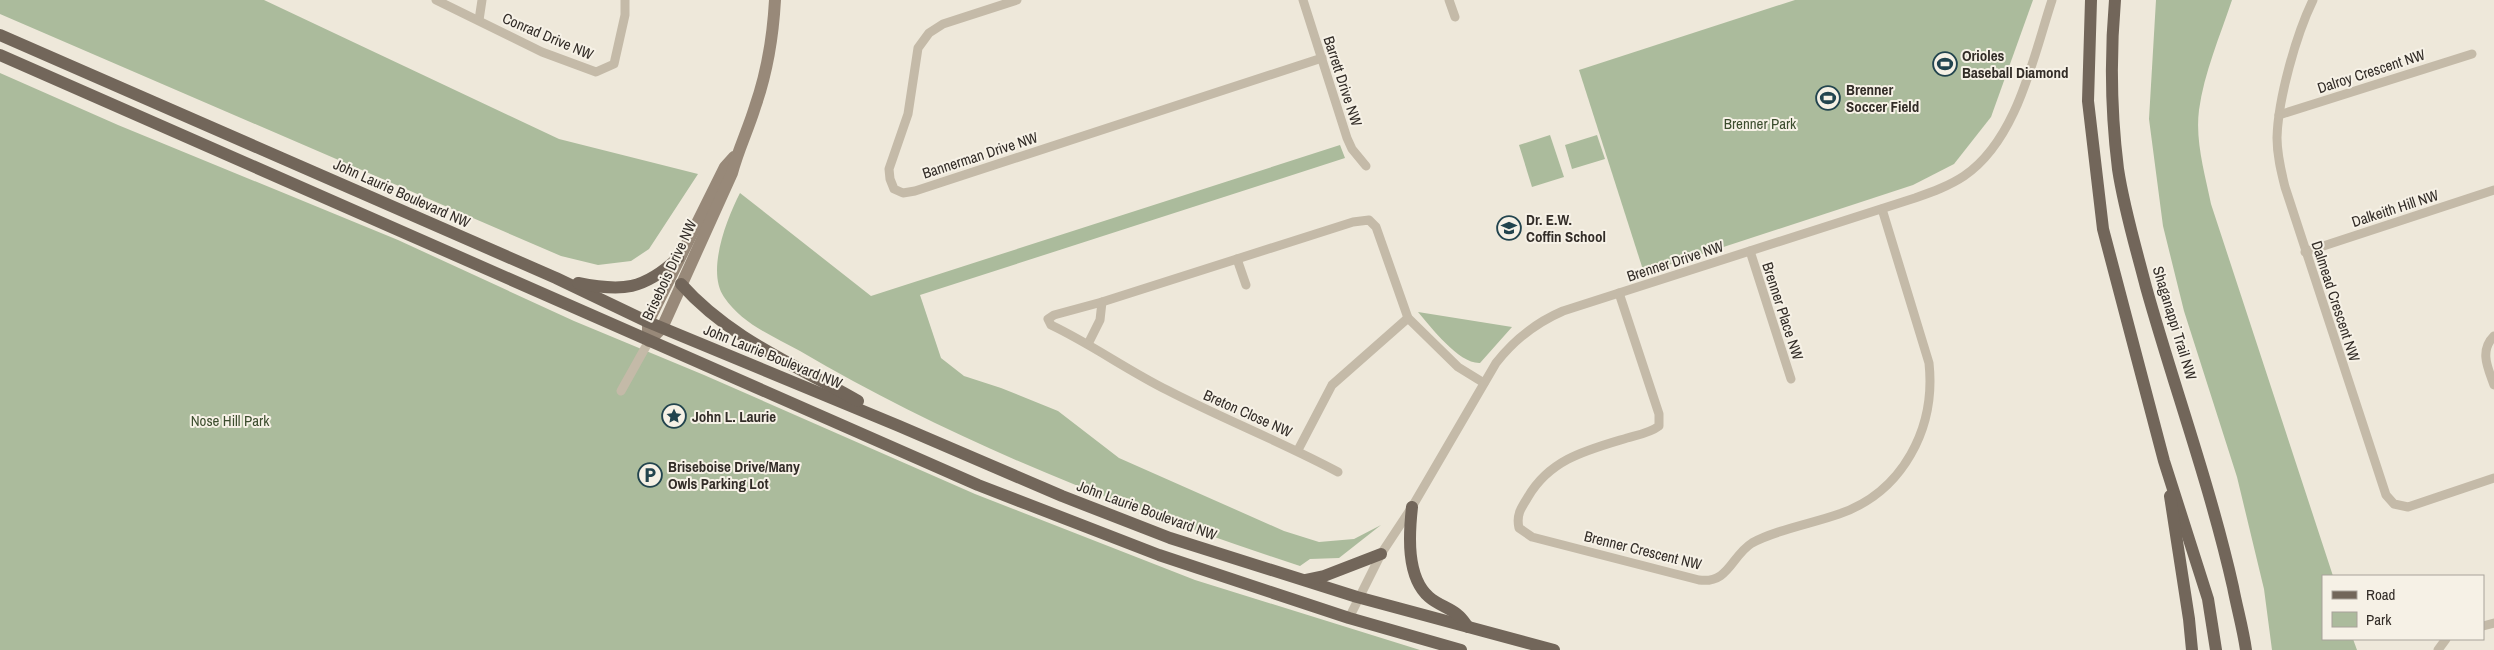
<svg xmlns="http://www.w3.org/2000/svg" width="2494" height="650" viewBox="0 0 2494 650" font-family="'Archivo Narrow',sans-serif">
	<rect width="100%" height="100%" fill="#eee8da"/>
	<!-- green -->
	<g fill="#abbb9c">
		<path d="M 0,0 L 264,0 L 559,139 L 698,174 L 649,249 L 631,261 L 598,265 L 561,256 L 0,14 Z"/>
		<path d="M 1795,0 L 2033,0 L 1991,117 L 1954,164 L 1913,185 L 1644,273 L 1579,70 Z"/>
		<path d="M 2156,0 L 2232,0 C 2220,36 2204,73 2199,110 C 2195,141 2205,174 2211,204 L 2333,576 L 2323,576 L 2323,639 L 2353,639 L 2357,650 L 2272,650 L 2264,589 L 2237,477 L 2184,311 L 2163,226 L 2149,119 Z"/>
		<path d="M 0,73 L 118,125 L 398,240 L 574,321 L 704,375 L 975,494 L 1195,580 L 1420,650 L 0,650 Z"/>
		<path d="M 1550,135 L 1564,177 L 1532,187 L 1519,145 Z"/>
		<path d="M 1597,135 L 1605,159 L 1572,169 L 1565,145 Z"/>
		<path d="M 1340,145 L 1345,158 L 920,295 L 941,358 L 964,376 L 1001,388 L 1058,411 L 1119,458 L 1284,531 L 1319,542 L 1354,539 L 1381,525 L 1339,558 L 1310,559 L 1300,566 C 1128,510 956,443 800,351 C 773,336 742,324 724,297 C 706,271 727,218 740,193 L 871,296 Z"/>
		<path d="M 1418,312 L 1512,327 L 1480,363 C 1459,364 1431,327 1418,312 Z"/>
	</g>
	<g fill="none" stroke-linecap="round" stroke-linejoin="round">
		<!-- street -->
		<g stroke="#c4baa8" stroke-width="9">
			<path d="M 436,0 L 542,52 L 596,72 L 614,64 L 625,15 L 625,0"/>
			<path d="M 1017,0 L 943,24 L 929,33 L 918,48 L 908,114 L 889,169 L 890,179 L 894,189 L 903,193 L 915,191 L 1322,58"/>
			<path d="M 1303,0 L 1347,138 L 1352,149 L 1366,166"/>
			<path d="M 1449,0 L 1455,17"/>
			<path d="M 2313,0 C 2296,35 2278,99 2277,138 C 2277,155 2281,171 2285,187 L 2386,495 L 2394,504 L 2408,507 L 2494,478"/>
			<path d="M 479,20 L 482,0"/>
			<path d="M 2279,115 L 2472,54"/>
			<path d="M 1750,251 L 1791,379"/>
			<path d="M 2305,252 L 2494,190"/>
			<path d="M 1237,259 L 1246,285"/>
			<path d="M 1619,293 L 1659,414 L 1659,426 C 1650,433 1638,435 1627,438 C 1587,450 1550,459 1528,497 C 1521,508 1516,515 1519,528 L 1532,537 L 1699,580 C 1729,584 1731,556 1752,543 C 1775,530 1814,523 1839,514 C 1903,492 1936,428 1929,363 L 1882,209"/>
			<path d="M 2494,336 C 2479,351 2488,368 2494,385"/>
			<path d="M 1088,344 L 1100,320 L 1102,302"/>
			<path d="M 621,391 L 649,341"/>
			<path d="M 1298,450 L 1332,385 L 1408,318"/>
			<path d="M 1338,472 C 1282,442 1223,419 1167,390 C 1127,370 1091,344 1051,325 L 1048,319 L 1054,315 L 1102,302 L 1353,222 L 1369,220 L 1376,227 L 1408,318 L 1458,367 L 1484,383"/>
			<path d="M 1349,618 L 1381,554 L 1412,507 L 1496,363 C 1514,340 1535,323 1563,311 L 1915,198 C 1932,192 1949,186 1964,176 C 2017,140 2033,58 2052,0"/>
			<path d="M 2483,626 L 2494,623"/>
			<path d="M 2438,650 L 2446,639"/>
		</g>
		<!-- secondary -->
		<g stroke="#988979" stroke-width="12">
			<path d="M 648,332 L 648,322 L 725,167 L 734,157"/>
			<path d="M 649,341 L 662,328 L 732,173 C 738,150 748,130 755,107 C 767,73 773,36 775,0"/>
		</g>
		<!-- primary -->
		<g stroke="#72665a" stroke-width="12">
			<path d="M 2091,0 L 2088,101 L 2103,229 L 2164,461 L 2208,599 L 2216,650"/>
			<path d="M 2115,0 C 2110,57 2111,113 2118,169 C 2124,209 2136,248 2146,287 C 2174,387 2210,485 2233,587 C 2237,608 2243,629 2246,650"/>
			<path d="M 0,35 L 556,278 L 648,322 L 899,426 L 1062,496 L 1170,538 L 1357,597 L 1554,650"/>
			<path d="M 0,55 L 978,485 L 1159,555 L 1349,618 L 1461,650"/>
			<path d="M 578,283 C 622,292 644,290 678,258"/>
			<path d="M 681,284 C 730,339 796,365 858,401"/>
			<path d="M 2170,496 L 2189,619 L 2192,650"/>
			<path d="M 1412,507 C 1409,534 1406,577 1429,597 C 1438,605 1450,608 1458,615 C 1462,618 1465,623 1468,627"/>
			<path d="M 1305,580 L 1324,576 L 1381,554"/>
		</g>
	</g>
	<!-- icons -->
	<defs>
		<g id="stadium-ring" transform="scale(1.25)"><circle r="9.5" fill="#f6f1e6" stroke="#22444e" stroke-width="1.5"/><path d="M0-5a6.5 5 0 1 0 0 10a6.5 5 0 1 0 0-10ZM-3.5-1.8h7v3.6h-7Z" fill="#22444e"/></g>
		<g id="school-ring" transform="scale(1.25)"><circle r="9.5" fill="#f6f1e6" stroke="#22444e" stroke-width="1.5"/><path d="M0-5L7-2L0 1L-7-2ZM-4 1L0 2.5L4 1V4Q0 6-4 4Z" fill="#22444e"/></g>
		<g id="sight-ring" transform="scale(1.25)"><circle r="9.5" fill="#f6f1e6" stroke="#22444e" stroke-width="1.5"/><path d="M0-6L1.8-2.2L6-1.7L2.9 1.2L3.7 5.4L0 3.3L-3.7 5.4L-2.9 1.2L-6-1.7L-1.8-2.2Z" fill="#22444e"/></g>
		<g id="parking-ring" transform="scale(1.25)"><circle r="9.5" fill="#f6f1e6" stroke="#22444e" stroke-width="1.5"/><path d="M-3.5-5.5H1a3.5 3.5 0 0 1 0 7H-1V5.5H-3.5ZM-1-3.4V-.6H.8a1.4 1.4 0 0 0 0-2.8Z" fill="#22444e"/></g>
	</defs>
	<g fill-rule="evenodd">
		<use href="#stadium-ring" x="1945" y="64"/>
		<use href="#stadium-ring" x="1828" y="98"/>
		<use href="#school-ring" x="1509" y="228"/>
		<use href="#sight-ring" x="674" y="416"/>
		<use href="#parking-ring" x="650" y="475"/>
	</g>
	<g text-anchor="middle" dominant-baseline="central" stroke-width="4" stroke-linejoin="round" paint-order="stroke">
		<!-- street labels -->
		<g font-size="15" fill="#322c27" stroke="#f6f1e6">
			<text transform="translate(548 36) rotate(23)">Conrad Drive NW</text>
			<text transform="translate(2371 71) rotate(-18)">Dalroy Crescent NW</text>
			<text transform="translate(1343 81) rotate(72)">Barrett Drive NW</text>
			<text transform="translate(980 155) rotate(-18)">Bannerman Drive NW</text>
			<text transform="translate(402 193) rotate(24)">John Laurie Boulevard NW</text>
			<text transform="translate(2395 208) rotate(-18)">Dalkeith Hill NW</text>
			<text transform="translate(1675 261) rotate(-18)">Brenner Drive NW</text>
			<text transform="translate(669 270) rotate(-65)">Brisebois Drive NW</text>
			<text transform="translate(2336 301) rotate(72)">Dalmead Crescent NW</text>
			<text transform="translate(1783 311) rotate(72)">Brenner Place NW</text>
			<text transform="translate(2175 323) rotate(73)">Shaganappi Trail NW</text>
			<text transform="translate(773 356) rotate(22)">John Laurie Boulevard NW</text>
			<text transform="translate(1248 413) rotate(24)">Breton Close NW</text>
			<text transform="translate(1147 510) rotate(20)">John Laurie Boulevard NW</text>
			<text transform="translate(1643 550) rotate(14)">Brenner Crescent NW</text>
		</g>
		<!-- poi labels -->
		<g font-size="15" font-weight="bold" fill="#322c27" stroke="#f6f1e6" text-anchor="start">
			<text x="1962" y="55">Orioles<tspan x="1962" dy="17">Baseball Diamond</tspan></text>
			<text x="1846" y="89">Brenner<tspan x="1846" dy="17">Soccer Field</tspan></text>
			<text x="1526" y="219">Dr. E.W.<tspan x="1526" dy="17">Coffin School</tspan></text>
			<text x="692" y="416">John L. Laurie</text>
			<text x="668" y="466">Briseboise Drive/Many<tspan x="668" dy="17">Owls Parking Lot</tspan></text>
		</g>
		<!-- park labels -->
		<g font-size="15" fill="#3c4d2e" stroke="#f6f1e6">
			<text x="1760" y="123">Brenner Park</text>
			<text x="230" y="420">Nose Hill Park</text>
		</g>
	</g>
	<!-- legend -->
	<rect x="2322" y="575" width="162" height="65" fill="#f6f1e6" stroke="#a8a29a"/>
	<rect x="2332" y="591" width="25" height="8" fill="#72665a" stroke="#a8a29a"/>
	<text x="2366" y="600" font-size="15" fill="#322c27">Road</text>
	<rect x="2332" y="612" width="25" height="15" fill="#abbb9c" stroke="#a8a29a"/>
	<text x="2366" y="625" font-size="15" fill="#322c27">Park</text>
</svg>
